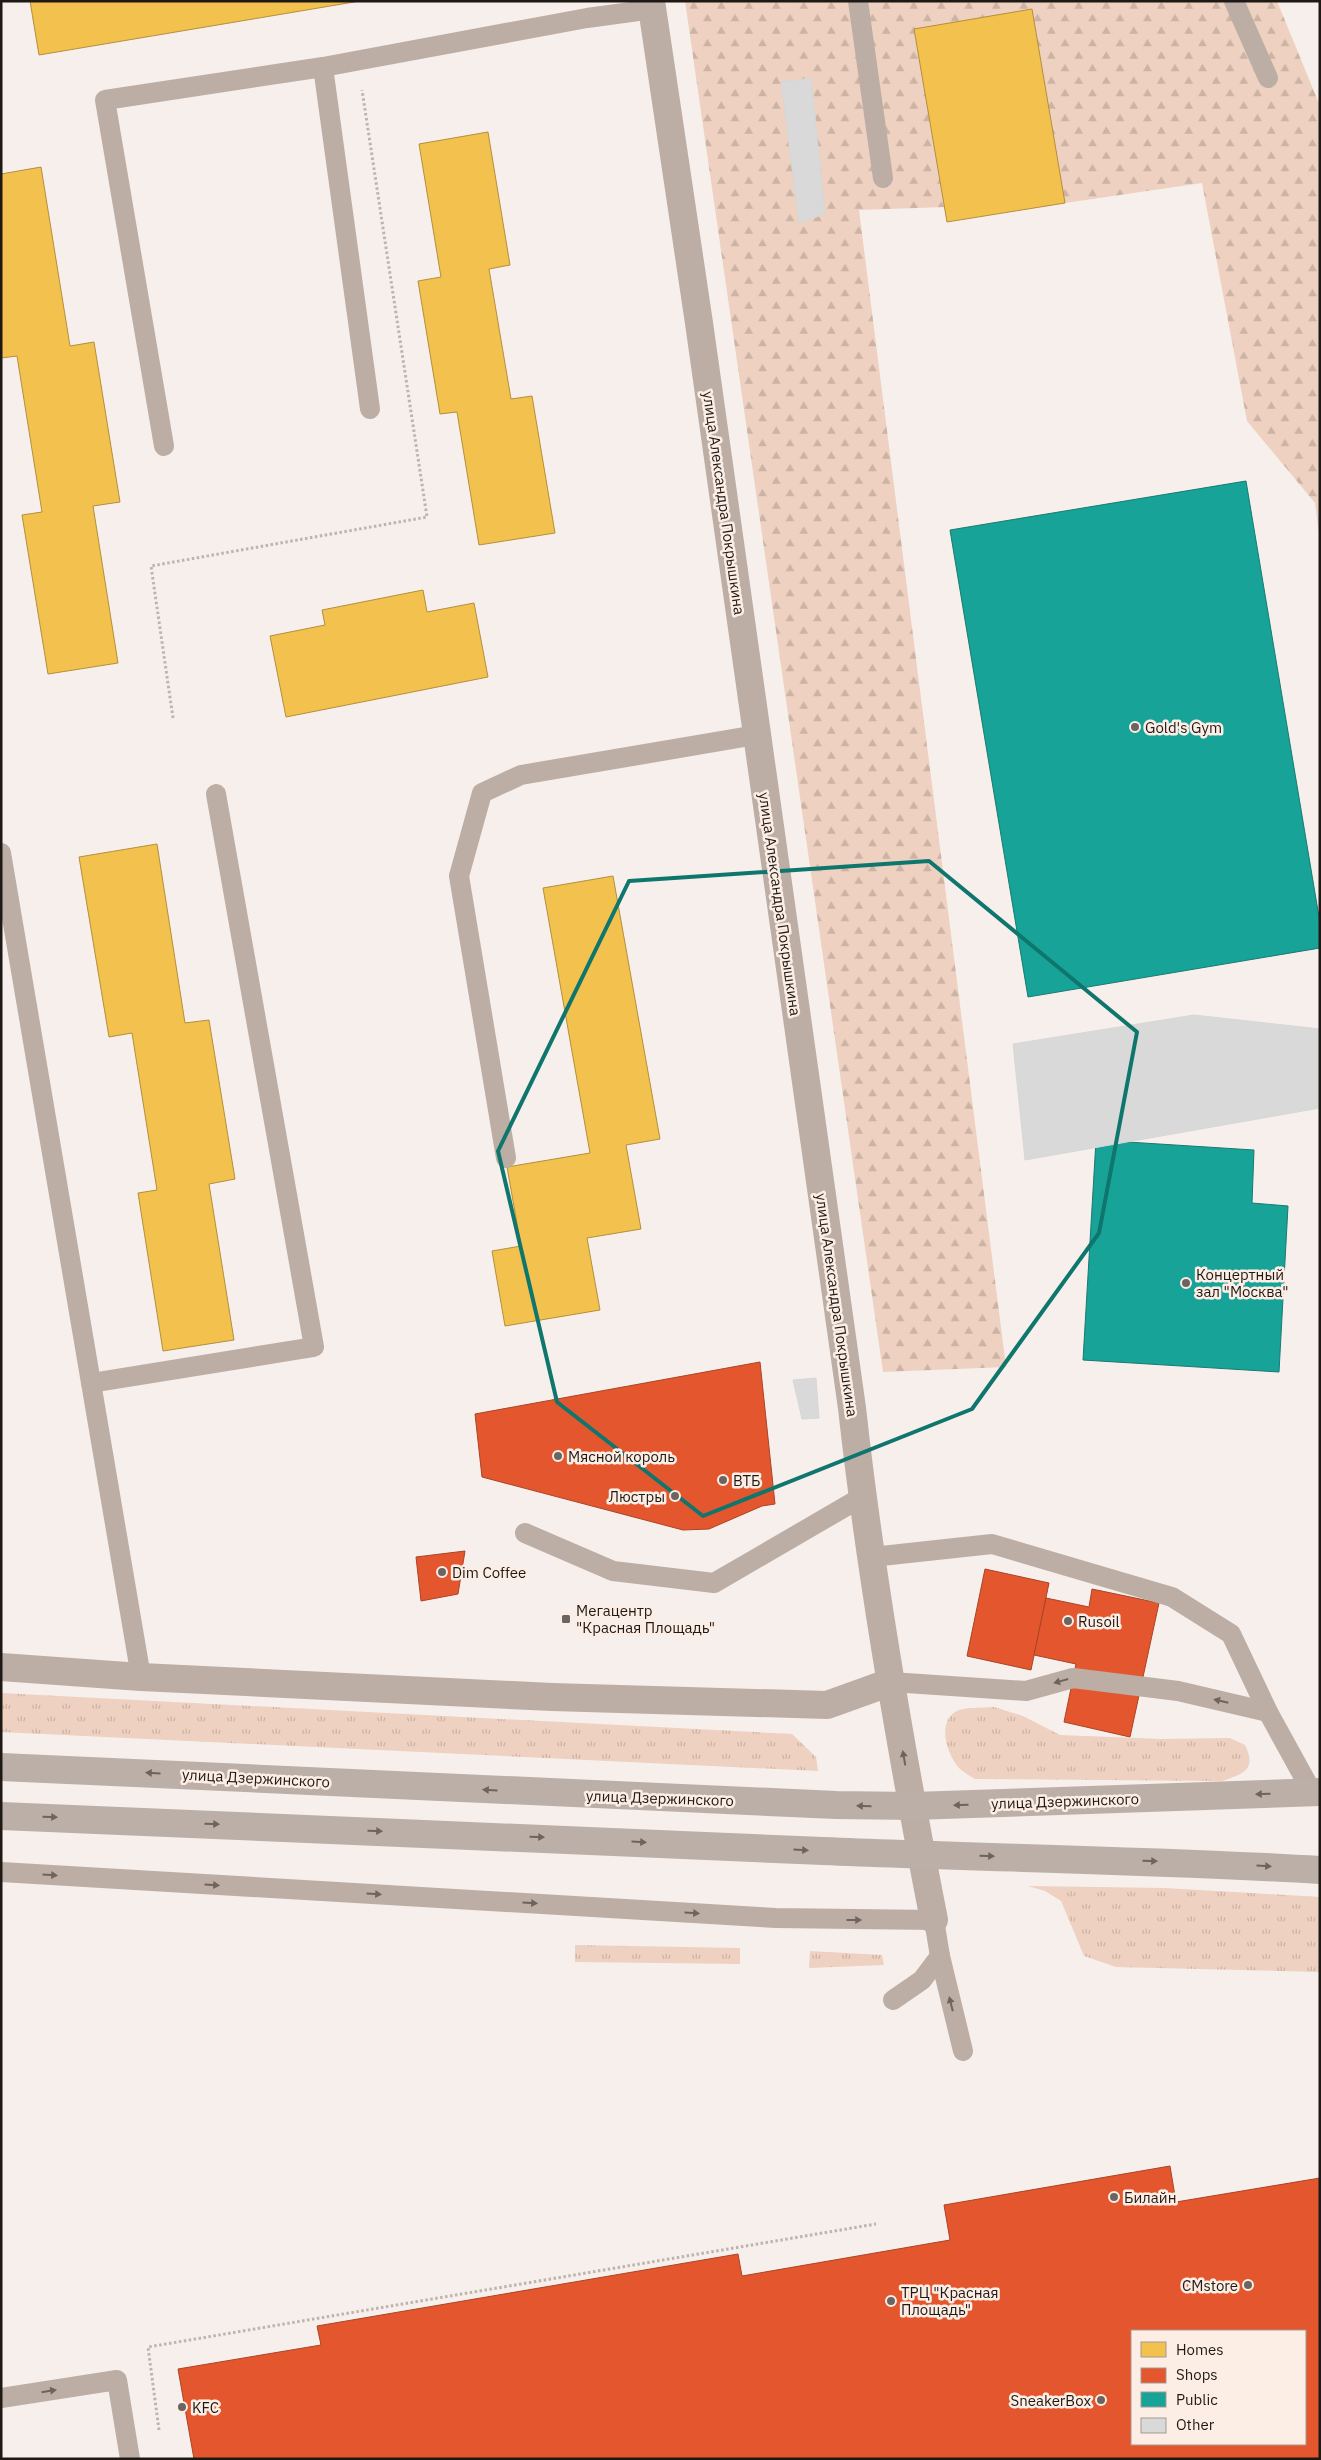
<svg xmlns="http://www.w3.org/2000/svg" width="1321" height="2460" viewBox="0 0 1321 2460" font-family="'IBM Plex Sans',sans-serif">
	<defs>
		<pattern id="grass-tufts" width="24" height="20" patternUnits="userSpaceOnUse" patternTransform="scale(1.25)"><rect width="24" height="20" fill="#eed1c0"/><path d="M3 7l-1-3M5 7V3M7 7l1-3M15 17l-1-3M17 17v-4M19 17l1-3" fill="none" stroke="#ccb3a4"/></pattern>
		<pattern id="forest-firs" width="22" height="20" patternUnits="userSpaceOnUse" patternTransform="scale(1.25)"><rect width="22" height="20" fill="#eed1c0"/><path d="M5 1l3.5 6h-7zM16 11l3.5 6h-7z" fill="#ccb3a4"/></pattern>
	</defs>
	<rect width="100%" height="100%" fill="#f7efeb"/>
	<!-- grass -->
	<g fill="url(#grass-tufts)">
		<path d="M 1,1693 L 792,1734 L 816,1757 L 818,1771 L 1,1732 Z"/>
		<path d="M 994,1707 L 1023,1716 L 1060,1735 L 1161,1739 L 1230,1738 L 1245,1745 C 1257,1769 1244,1774 1222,1781 L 975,1779 C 970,1776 963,1772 959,1768 C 946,1754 936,1719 959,1710 C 970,1707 983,1708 994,1707 Z"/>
		<path d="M 1028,1886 L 1165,1888 L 1320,1897 L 1320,1972 L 1116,1967 L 1084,1956 L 1061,1901 L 1045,1891 Z"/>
		<path d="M 575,1945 L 740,1948 L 740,1964 L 575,1962 Z"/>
		<path d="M 810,1951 L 882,1955 L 884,1965 L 809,1968 Z"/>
	</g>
	<!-- forest -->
	<path fill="url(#forest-firs)" d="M 685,1 L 1277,1 L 1320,106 L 1320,541 L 1315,503 L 1247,421 L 1202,183 L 1065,203 L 859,210 L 1006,1367 L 883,1372 Z"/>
	<!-- homes -->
	<g fill="#f2c14e" stroke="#b38f3d">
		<path d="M 30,1 L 360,1 L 39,55 Z"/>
		<path d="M 1032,9 L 1065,203 L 947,222 L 914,29 Z"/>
		<path d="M 488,132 L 510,265 L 489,269 L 511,399 L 532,396 L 555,533 L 479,545 L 457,412 L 440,414 L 418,281 L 441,277 L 419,144 Z"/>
		<path d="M 41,167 L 70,346 L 94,342 L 120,502 L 93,506 L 118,663 L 48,674 L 22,515 L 42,512 L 17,356 L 1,358 L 1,174 Z"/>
		<path d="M 423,590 L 427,612 L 474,603 L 488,677 L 286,717 L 270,636 L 325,625 L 322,610 Z"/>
		<path d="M 157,844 L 185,1023 L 209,1020 L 235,1179 L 209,1184 L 234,1340 L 163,1351 L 138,1193 L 157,1190 L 132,1033 L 109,1037 L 79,857 Z"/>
		<path d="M 613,876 L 660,1139 L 626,1145 L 641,1229 L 587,1238 L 600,1310 L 505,1326 L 492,1251 L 521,1246 L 507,1167 L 590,1153 L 543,888 Z"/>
	</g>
	<!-- shops -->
	<g fill="#e4572e" stroke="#a94426" fill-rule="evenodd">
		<path d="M 760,1362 L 775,1504 L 762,1506 L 709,1529 L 683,1530 L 482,1477 L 475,1414 Z"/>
		<path d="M 465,1551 L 458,1594 L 421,1601 L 416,1557 Z"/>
		<path d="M 985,1569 L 1049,1583 L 1031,1670 L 967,1656 Z"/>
		<path d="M 1092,1589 L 1159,1603 L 1130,1737 L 1064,1722 L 1076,1664 L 1034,1655 L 1046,1598 L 1089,1607 Z"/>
		<path d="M 1170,2166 L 1176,2202 L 1320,2178 L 1320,2459 L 194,2459 L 178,2369 L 321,2345 L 317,2326 L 738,2254 L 742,2276 L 950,2240 L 944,2205 ZM 1132,2331 L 1305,2331 L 1305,2444 L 1132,2444 Z"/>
	</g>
	<!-- public -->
	<g fill="#17a398" stroke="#197a71">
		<path d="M 1246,481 L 1320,923 L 1320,948 L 1028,997 L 950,530 Z"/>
		<path d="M 1096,1140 L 1254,1150 L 1252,1203 L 1288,1206 L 1279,1372 L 1083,1360 Z"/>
	</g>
	<!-- building -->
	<g fill="#d9d9d9" stroke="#d7d7d8">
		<path d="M 811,78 L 825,214 L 799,223 L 781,82 Z"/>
		<path d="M 1194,1015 L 1320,1029 L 1320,1108 L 1025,1160 L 1013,1044 Z"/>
		<path d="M 816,1378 L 819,1418 L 802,1419 L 793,1380 Z"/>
	</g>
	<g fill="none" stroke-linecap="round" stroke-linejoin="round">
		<!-- path -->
		<g stroke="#bdb4ae" stroke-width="3" stroke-dasharray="2.5 2.5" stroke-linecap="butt">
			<path d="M 173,718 L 151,566 L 427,517 L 362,90"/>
			<path d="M 159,2430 L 148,2347 L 876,2224"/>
		</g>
		<!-- service -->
		<g stroke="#bcaea5" stroke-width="20">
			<path d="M 858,1 L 883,178"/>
			<path d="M 1234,1 L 1268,78"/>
			<path d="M 323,67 L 587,18 L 653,9"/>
			<path d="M 164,446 L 105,100 L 323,67 L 370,409"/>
			<path d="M 1,853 L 141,1677"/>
			<path d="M 506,1158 L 459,876 L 482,793 L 521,775 L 756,735"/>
			<path d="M 91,1383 L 314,1347 L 216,794"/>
			<path d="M 525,1533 L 613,1571 L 714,1583 L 862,1497"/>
			<path d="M 872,1557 L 992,1544 L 1172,1597 L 1231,1634 L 1268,1712 L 1312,1792"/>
			<path d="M 891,1682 L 1026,1691 L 1073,1678 L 1178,1691 L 1268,1712"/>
			<path d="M 1,1872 L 776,1918 L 934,1920 L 940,1956 L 963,2051"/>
			<path d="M 893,2000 L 922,1980 L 940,1956"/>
			<path d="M 1,2398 L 117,2380 L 130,2459"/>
		</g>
		<!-- minor -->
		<g stroke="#bcaea5" stroke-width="28">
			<path d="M 651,1 L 699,323 L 852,1408 C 871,1580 901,1751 934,1920"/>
			<path d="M 1,1667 L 141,1677 L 552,1697 L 827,1705 L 891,1682"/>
		</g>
		<!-- primary -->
		<g stroke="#bcafa7" stroke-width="28">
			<path d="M 1,1767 L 836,1805 L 913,1806 L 1320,1792"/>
			<path d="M 1,1816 C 275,1827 549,1840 823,1851 C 988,1858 1154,1860 1320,1870"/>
		</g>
	</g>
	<!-- one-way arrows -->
	<defs><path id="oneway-solid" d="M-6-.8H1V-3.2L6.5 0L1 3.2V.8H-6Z" transform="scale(1.25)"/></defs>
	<g fill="#6e645d">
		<use href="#oneway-solid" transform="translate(1061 1681) rotate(164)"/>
		<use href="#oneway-solid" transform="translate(1221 1701) rotate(-167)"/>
		<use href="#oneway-solid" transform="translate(904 1758) rotate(-100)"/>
		<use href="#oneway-solid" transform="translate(50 1875) rotate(3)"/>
		<use href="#oneway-solid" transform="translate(212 1885) rotate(3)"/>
		<use href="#oneway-solid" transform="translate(374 1894) rotate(3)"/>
		<use href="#oneway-solid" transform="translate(530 1903) rotate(3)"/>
		<use href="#oneway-solid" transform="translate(692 1913) rotate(3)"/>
		<use href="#oneway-solid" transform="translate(854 1920)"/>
		<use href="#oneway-solid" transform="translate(951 2004) rotate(-104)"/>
		<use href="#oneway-solid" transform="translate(49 2391) rotate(-9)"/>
	</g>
	<g fill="#6e645e">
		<use href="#oneway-solid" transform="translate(153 1773) rotate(-177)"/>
		<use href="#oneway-solid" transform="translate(490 1790) rotate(-177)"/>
		<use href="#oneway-solid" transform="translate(1263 1794) rotate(178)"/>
		<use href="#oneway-solid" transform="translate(961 1805) rotate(178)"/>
		<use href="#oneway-solid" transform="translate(864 1806) rotate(-179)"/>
		<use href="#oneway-solid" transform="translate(50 1817) rotate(2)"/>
		<use href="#oneway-solid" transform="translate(212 1824) rotate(2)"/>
		<use href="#oneway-solid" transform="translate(375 1831) rotate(2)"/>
		<use href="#oneway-solid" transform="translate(537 1837) rotate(2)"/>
		<use href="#oneway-solid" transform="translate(639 1842) rotate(3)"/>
		<use href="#oneway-solid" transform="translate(801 1850) rotate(3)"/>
		<use href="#oneway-solid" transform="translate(987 1856) rotate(2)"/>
		<use href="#oneway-solid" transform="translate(1150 1861) rotate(2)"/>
		<use href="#oneway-solid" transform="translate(1264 1866) rotate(4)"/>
	</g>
	<!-- marked area -->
	<path fill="none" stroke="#0f766e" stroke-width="4" stroke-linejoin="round" d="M 929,861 L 1137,1032 L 1099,1233 L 972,1409 L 703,1516 L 557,1402 L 498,1151 L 629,881 Z"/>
	<!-- markers -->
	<g fill="#6b6460" stroke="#fdeee5" stroke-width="2">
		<circle cx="1135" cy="727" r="5"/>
		<circle cx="1186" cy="1283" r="5"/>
		<circle cx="558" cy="1456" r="5"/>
		<circle cx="723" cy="1480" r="5"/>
		<circle cx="675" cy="1496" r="5"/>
		<circle cx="442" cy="1572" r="5"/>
		<rect x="561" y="1614" width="10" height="10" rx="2.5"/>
		<circle cx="1068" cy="1621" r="5"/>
		<circle cx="1114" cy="2197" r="5"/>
		<circle cx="1248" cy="2285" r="5"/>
		<circle cx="891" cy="2301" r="5"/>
		<circle cx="1101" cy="2400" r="5"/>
		<circle cx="182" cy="2407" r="5"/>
	</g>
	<g text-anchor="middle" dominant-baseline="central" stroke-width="5" stroke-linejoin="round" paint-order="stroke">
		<!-- street labels -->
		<g font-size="15" fill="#1f1915" stroke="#fdeee5">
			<text transform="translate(724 503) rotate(82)">улица Александра Покрышкина</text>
			<text transform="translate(780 904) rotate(82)">улица Александра Покрышкина</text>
			<text transform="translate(837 1305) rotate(82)">улица Александра Покрышкина</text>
			<text transform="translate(256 1778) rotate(3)">улица Дзержинского</text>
			<text transform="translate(660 1798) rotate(2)">улица Дзержинского</text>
			<text transform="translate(1065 1801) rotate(-2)">улица Дзержинского</text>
		</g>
		<!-- poi labels -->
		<g font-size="15" fill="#1f1915" stroke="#fdeee5" text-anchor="start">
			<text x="1145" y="727">Gold's Gym</text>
			<text x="1196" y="1274">Концертный<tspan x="1196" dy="17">зал "Москва"</tspan></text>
			<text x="568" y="1456">Мясной король</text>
			<text x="733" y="1480">ВТБ</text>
			<text x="665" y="1496" text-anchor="end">Люстры</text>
			<text x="452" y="1572">Dim Coffee</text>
			<text x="576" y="1610">Мегацентр<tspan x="576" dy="17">"Красная Площадь"</tspan></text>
			<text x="1078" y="1621">Rusoil</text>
			<text x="1124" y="2197">Билайн</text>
			<text x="1238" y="2285" text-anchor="end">CMstore</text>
			<text x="901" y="2292">ТРЦ "Красная<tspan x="901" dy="17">Площадь"</tspan></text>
			<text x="1091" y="2400" text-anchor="end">SneakerBox</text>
			<text x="192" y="2407">KFC</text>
		</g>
	</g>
	<!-- border -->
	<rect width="1321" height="2460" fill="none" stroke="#1f1915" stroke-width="5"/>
	<!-- legend -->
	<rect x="1131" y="2330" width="175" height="115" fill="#fdeee5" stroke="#a49992"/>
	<rect x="1141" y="2342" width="25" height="15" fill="#f2c14e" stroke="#a49992"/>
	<text x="1176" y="2355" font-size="15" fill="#1f1915">Homes</text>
	<rect x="1141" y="2368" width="25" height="15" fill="#e4572e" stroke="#a49992"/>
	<text x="1176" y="2380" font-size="15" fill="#1f1915">Shops</text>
	<rect x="1141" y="2392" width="25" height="15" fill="#17a398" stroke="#a49992"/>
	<text x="1176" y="2405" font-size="15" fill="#1f1915">Public</text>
	<rect x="1141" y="2418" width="25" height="15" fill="#d9d9d9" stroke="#a49992"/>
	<text x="1176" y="2430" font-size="15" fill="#1f1915">Other</text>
</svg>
